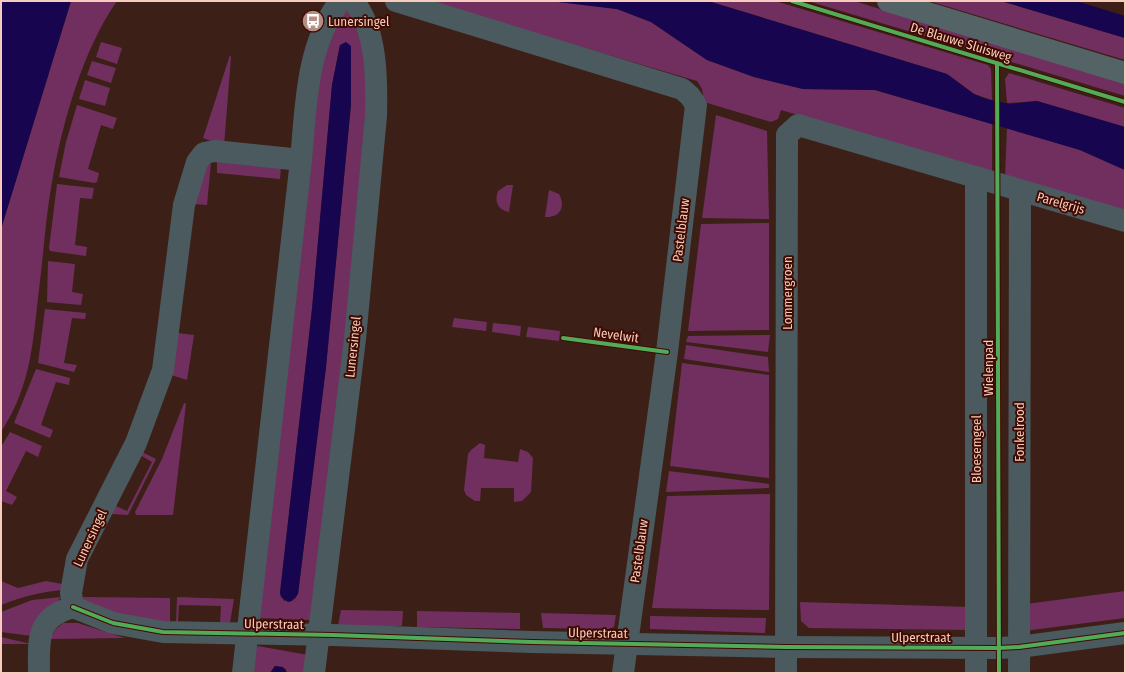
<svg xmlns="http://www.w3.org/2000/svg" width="1126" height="674" viewBox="0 0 1126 674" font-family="'Fira Sans Condensed',sans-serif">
	<rect width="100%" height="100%" fill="#3c1f16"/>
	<!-- green -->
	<g fill="#712f5f" fill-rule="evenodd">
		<path d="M 71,1 L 117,1 C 83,49 62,124 52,182 C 46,215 44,248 40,281 C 33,337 33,383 1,432 L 1,229 Z"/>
		<path d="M 425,1 L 550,1 L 617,9 L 651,22 L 707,60 L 754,77 L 803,89 L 875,90 L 992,124 L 992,173 L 781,110 L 778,119 L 771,122 L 704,102 L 702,89 L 697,81 Z"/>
		<path d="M 708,1 L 775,1 L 988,65 L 991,69 L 992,100 L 974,94 L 947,74 Z"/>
		<path d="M 808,1 L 854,1 L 1125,84 L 1125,96 Z"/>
		<path d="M 929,1 L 1001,1 L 1125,38 L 1125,60 Z"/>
		<path d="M 343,11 L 349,11 L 356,14 L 370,79 L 350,318 L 311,620 L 258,618 L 318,64 ZM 340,45 L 351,46 L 351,104 L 326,367 L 298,594 L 295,599 L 284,601 L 280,593 L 312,309 L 332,85 Z"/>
		<path d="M 101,42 L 122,48 L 117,64 L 96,57 Z"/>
		<path d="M 230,55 L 231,57 L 224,146 L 203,138 Z"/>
		<path d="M 92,61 L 116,68 L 111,83 L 87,75 Z"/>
		<path d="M 1009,73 L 1125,108 L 1125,127 L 1037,101 L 1007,103 L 1005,79 Z"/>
		<path d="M 85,80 L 110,88 L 105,106 L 79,99 Z"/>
		<path d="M 77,105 L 117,118 L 113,129 L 101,125 L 88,169 L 99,173 L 97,182 L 94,183 L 59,177 L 66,142 Z"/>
		<path d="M 716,115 L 767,131 L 769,219 L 702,218 Z"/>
		<path d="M 1007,128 L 1080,150 L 1125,170 L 1125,214 L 1005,178 Z"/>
		<path d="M 217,161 L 281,166 L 280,179 L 217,173 Z"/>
		<path d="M 211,163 L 207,205 L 193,204 L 206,165 Z"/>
		<path d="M 57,184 L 94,188 L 92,199 L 80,198 L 75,245 L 87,247 L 86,256 L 50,251 L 49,248 Z"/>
		<path d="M 507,185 L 513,185 L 509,212 C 498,210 494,202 498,191 Z"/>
		<path d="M 549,190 L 559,194 C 566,207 560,218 545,217 Z"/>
		<path d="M 769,223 L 769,330 L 688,331 L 701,224 Z"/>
		<path d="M 48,261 L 75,264 L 72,292 L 83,294 L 81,305 L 47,302 Z"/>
		<path d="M 45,309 L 86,313 L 85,319 L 72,318 L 64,363 L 77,365 L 74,372 L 38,363 Z"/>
		<path d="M 454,318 L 487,322 L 486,331 L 452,327 Z"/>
		<path d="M 493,323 L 521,326 L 520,336 L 492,332 Z"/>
		<path d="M 528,327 L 560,331 L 559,341 L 526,337 Z"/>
		<path d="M 178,333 L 194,335 L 187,380 L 171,375 Z"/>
		<path d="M 770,335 L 768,352 L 686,342 L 688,336 Z"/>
		<path d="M 686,345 L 768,357 L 769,372 L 684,359 Z"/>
		<path d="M 682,363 L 769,375 L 769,478 L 670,466 Z"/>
		<path d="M 36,369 L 70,378 L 69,385 L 56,382 L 41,425 L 53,430 L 50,438 L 14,423 Z"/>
		<path d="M 184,403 L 186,404 L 173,515 L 136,515 L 135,512 L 162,459 Z"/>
		<path d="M 10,432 L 42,446 L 38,457 L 26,451 L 6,491 L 17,497 L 12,505 L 1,501 L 1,447 Z"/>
		<path d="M 480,443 L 485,445 L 484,458 L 518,462 L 520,449 L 528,452 L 533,458 L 531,492 L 522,501 L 514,502 L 514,488 L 481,488 L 480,501 L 475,501 L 466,495 L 464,490 L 468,454 L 471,450 Z"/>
		<path d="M 142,452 L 156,459 L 128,515 L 110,514 L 114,505 L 127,511 L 152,462 L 140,455 Z"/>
		<path d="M 669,471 L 769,484 L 769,488 L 666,492 Z"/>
		<path d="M 770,494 L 769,610 L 652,608 L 667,496 Z"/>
		<path d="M 1,581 L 18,588 L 46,581 L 62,584 L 62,590 C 41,592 21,597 1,605 Z"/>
		<path d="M 1125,591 L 1125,618 L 1024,631 L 1026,604 Z"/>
		<path d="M 61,597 L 32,636 L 1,632 L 1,612 L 32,600 Z"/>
		<path d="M 81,597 L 170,598 L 170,623 L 113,613 L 84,601 Z"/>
		<path d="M 177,597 L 234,599 L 230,623 L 220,623 L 221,606 L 179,605 L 178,622 L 176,623 Z"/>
		<path d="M 800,602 L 971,607 L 971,630 L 809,628 L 801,621 Z"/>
		<path d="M 341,610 L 403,611 L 402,626 L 338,626 Z"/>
		<path d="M 417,611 L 520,613 L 520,629 L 417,627 Z"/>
		<path d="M 541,613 L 616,615 L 614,627 L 608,629 L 543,628 Z"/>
		<path d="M 650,616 L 766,618 L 765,633 L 650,629 Z"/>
		<path d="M 63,623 L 78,623 L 125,638 L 50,639 L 55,630 Z"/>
		<path d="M 1,637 L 31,644 L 1,644 Z"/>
		<path d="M 258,646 L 308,655 L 306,673 L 287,673 L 286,669 L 275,666 L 270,673 L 250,673 L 253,653 Z"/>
	</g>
	<!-- water -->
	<g fill="#17054f">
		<path d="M 1,1 L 71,1 L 1,229 Z"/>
		<path d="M 550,1 L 708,1 L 947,74 L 974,94 L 986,99 L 1010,104 L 1037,101 L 1125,127 L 1125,170 L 1080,150 L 875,90 L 803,89 L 754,77 L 707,60 L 651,22 L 617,9 Z"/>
		<path d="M 1001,1 L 1076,1 L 1125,16 L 1125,38 Z"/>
		<path d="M 346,42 L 351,46 L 351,104 L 326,367 L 298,594 L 292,601 L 288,602 L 281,597 L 280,593 L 312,309 L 332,85 L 340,45 Z"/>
		<path d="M 275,666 L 283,667 L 287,673 L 270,673 Z"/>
	</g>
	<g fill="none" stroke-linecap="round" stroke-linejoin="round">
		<!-- minor -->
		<g stroke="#4a5a5e" stroke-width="22">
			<path d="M 396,1 L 682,89 L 690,96 L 696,105 L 667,352 L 623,673"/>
			<path d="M 976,177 L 976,673"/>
			<path d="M 73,607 L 113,623 L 163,632 L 333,635 L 532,642 L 786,647 L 999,648 L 1019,647 L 1125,633"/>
			<path d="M 73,607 L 71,593 L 77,559 L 136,443 L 163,370 L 184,205 L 197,162 L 204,153 L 215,151 L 301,160"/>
			<path d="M 39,673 C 39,640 35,618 73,607"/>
			<path d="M 243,673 L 301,160 C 306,106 306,46 340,1"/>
			<path d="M 314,673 L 355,339 L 376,116 C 377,81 377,28 353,1"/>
			<path d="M 786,673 L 787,135 L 798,125 L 1125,221"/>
			<path d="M 1019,673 L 1020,191"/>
		</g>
		<!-- major -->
		<path stroke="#546366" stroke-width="22" d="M 888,1 L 1125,73"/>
		<!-- cycleway casing -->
		<g stroke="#3f0b00" stroke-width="6">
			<g id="cycleway">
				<path d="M 792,1 L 1125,102"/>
				<path d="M 997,63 L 999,673"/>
				<path d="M 563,338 L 667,352"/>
				<path d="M 73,607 L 113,623 L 163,632 L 333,635 L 532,642 L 786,647 L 999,648 L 1019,647 L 1125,633"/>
			</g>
		</g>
		<!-- cycleway -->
		<use href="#cycleway" stroke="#51ab58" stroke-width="4"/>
	</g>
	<!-- icons -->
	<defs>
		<g id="bus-disc" transform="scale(1.15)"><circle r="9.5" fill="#b68f84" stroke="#3f0b00"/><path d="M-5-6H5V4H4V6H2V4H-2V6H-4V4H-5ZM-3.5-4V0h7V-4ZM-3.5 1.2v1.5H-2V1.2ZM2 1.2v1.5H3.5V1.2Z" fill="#fff"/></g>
	</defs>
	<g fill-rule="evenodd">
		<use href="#bus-disc" x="313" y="21"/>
	</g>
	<g text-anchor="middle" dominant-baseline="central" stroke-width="4" stroke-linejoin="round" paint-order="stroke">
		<!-- poi labels -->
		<g font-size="13" fill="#f7ccbf" stroke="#3f0b00" text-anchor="start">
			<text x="328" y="21">Lunersingel</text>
		</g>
		<!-- street labels -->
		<g font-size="13" fill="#f7ccbf" stroke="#3f0b00">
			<text transform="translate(961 42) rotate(17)">De Blauwe Sluisweg</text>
			<text transform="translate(1061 203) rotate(16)">Parelgrijs</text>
			<text transform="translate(681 230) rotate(-83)">Pastelblauw</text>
			<text transform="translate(787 293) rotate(-90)">Lommergroen</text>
			<text transform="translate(616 335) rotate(8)">Nevelwit</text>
			<text transform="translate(353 347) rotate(-84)">Lunersingel</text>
			<text transform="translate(988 368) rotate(-90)">Wielenpad</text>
			<text transform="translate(1019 432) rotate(-90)">Fonkelrood</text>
			<text transform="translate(976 449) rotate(-90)">Bloesemgeel</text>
			<text transform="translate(90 538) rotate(-65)">Lunersingel</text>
			<text transform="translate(639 551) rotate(-82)">Pastelblauw</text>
			<text transform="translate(274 624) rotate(1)">Ulperstraat</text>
			<text transform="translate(598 633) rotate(1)">Ulperstraat</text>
			<text x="921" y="637">Ulperstraat</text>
		</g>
	</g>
	<!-- border -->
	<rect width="1126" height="674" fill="none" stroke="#f7ccbf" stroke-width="4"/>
</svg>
